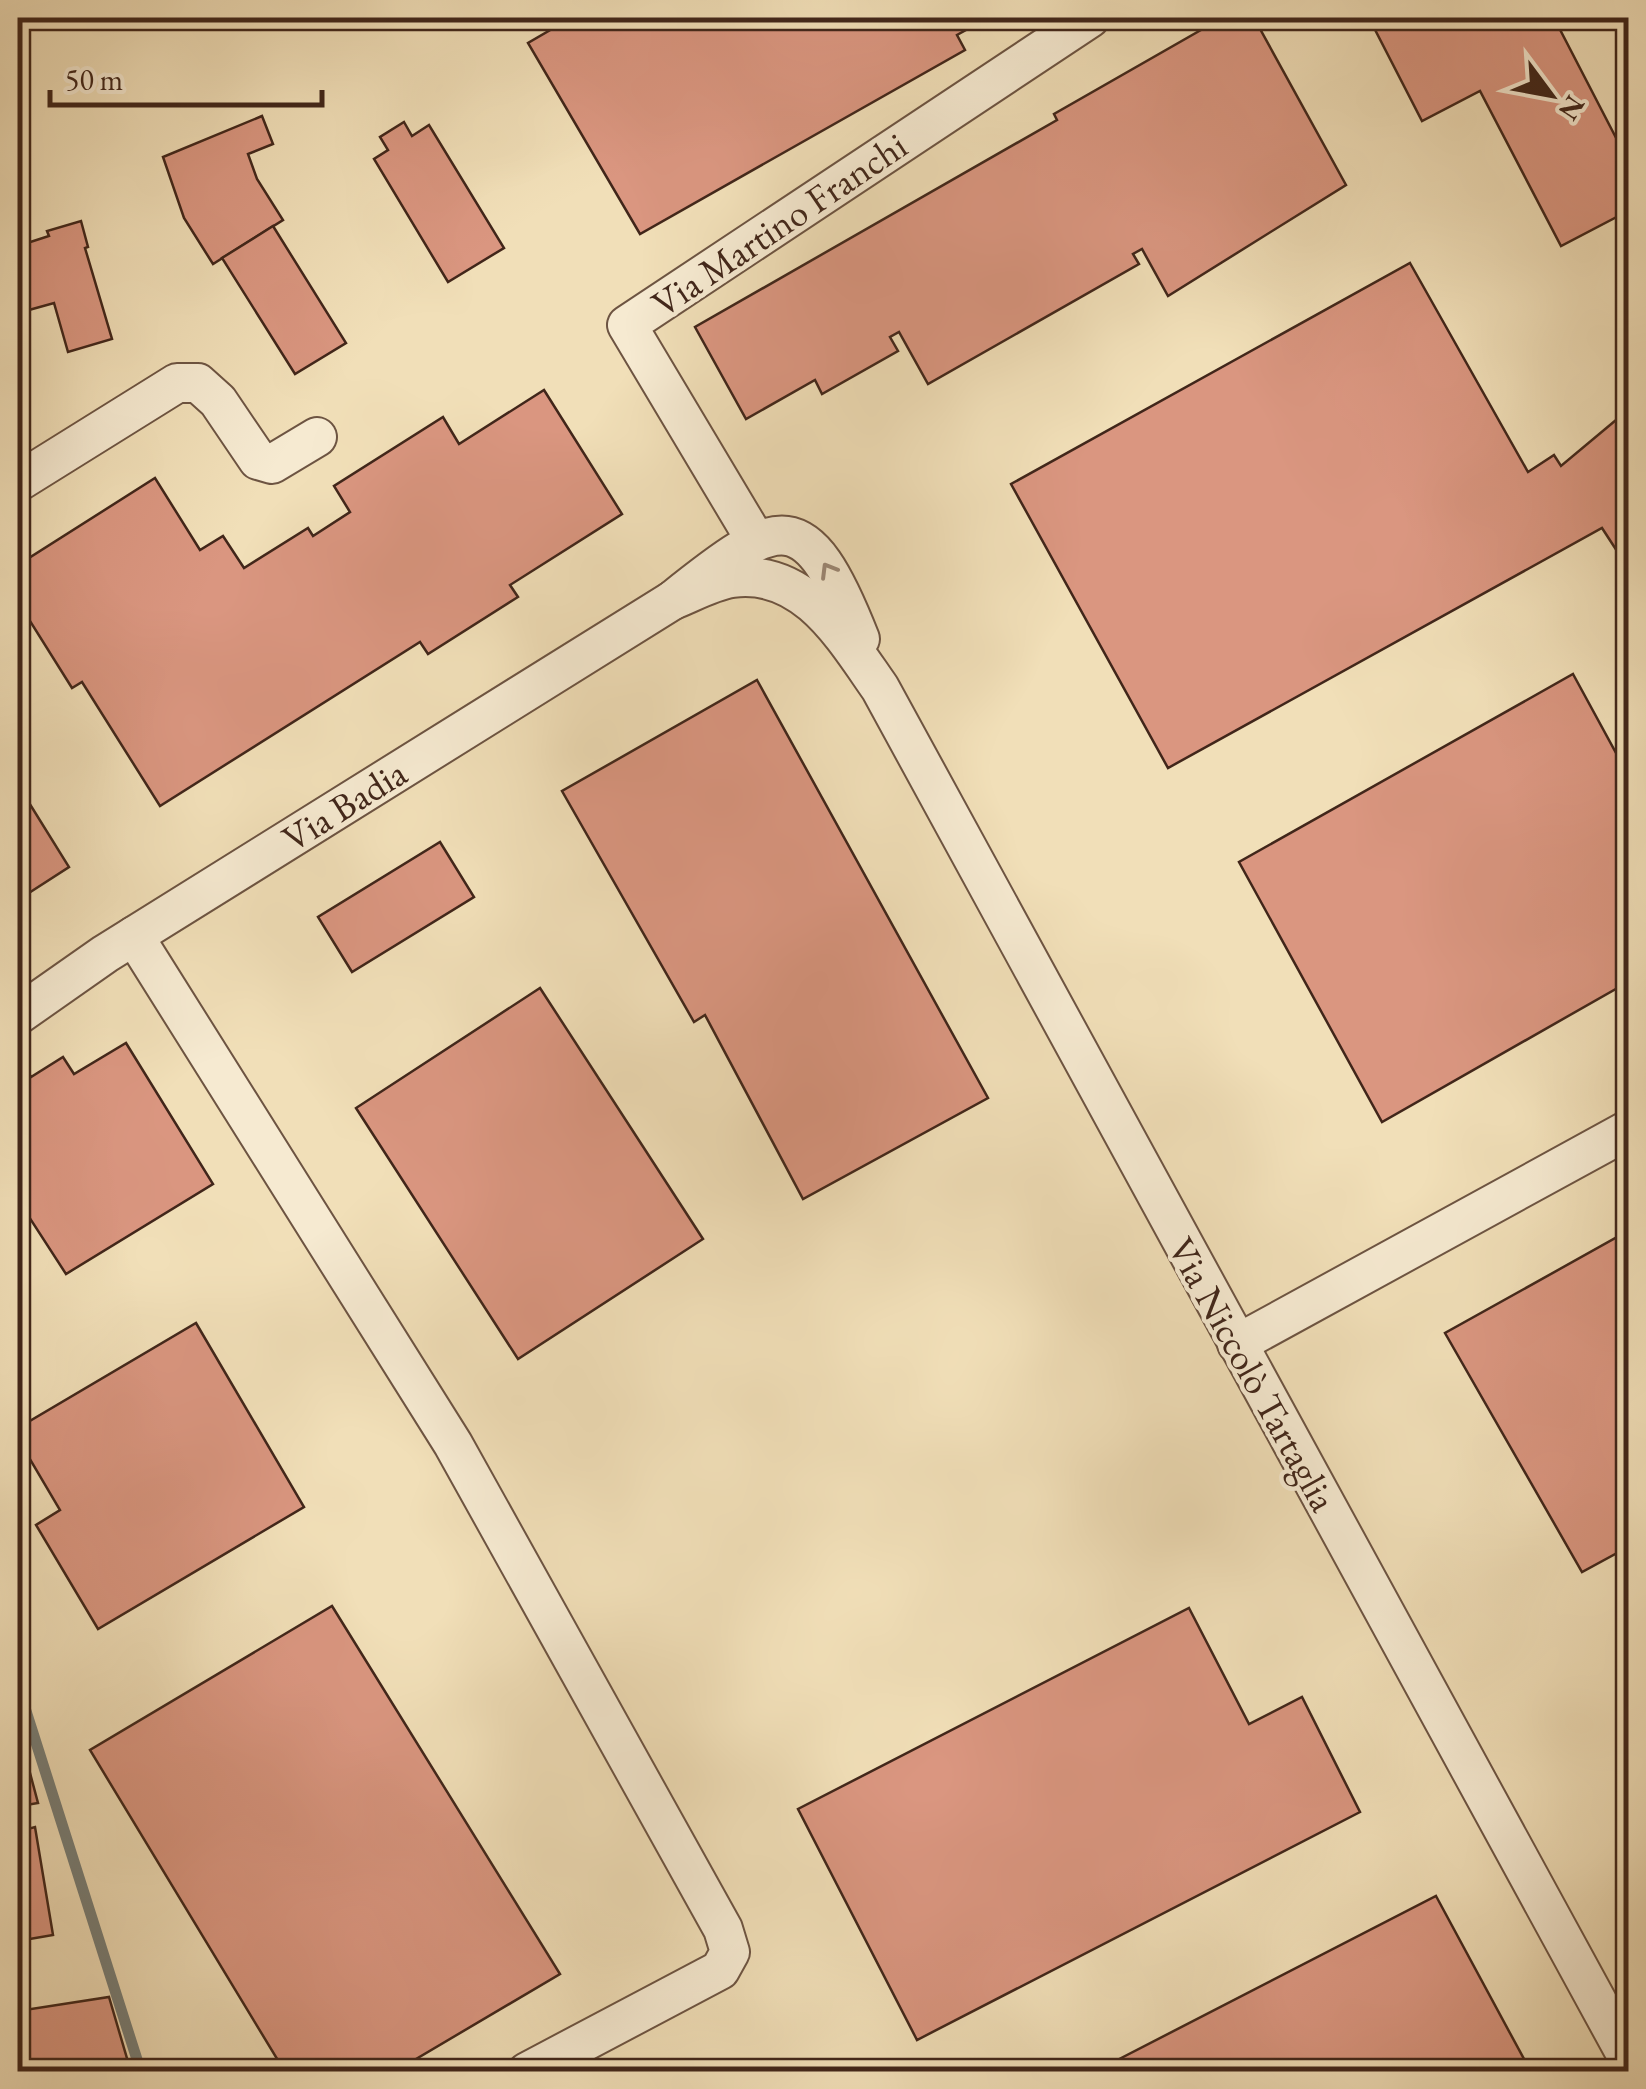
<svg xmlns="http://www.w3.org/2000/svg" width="1646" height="2089" viewBox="0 0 1646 2089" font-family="'EB Garamond',serif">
	<rect width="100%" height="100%" fill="#f1dfb8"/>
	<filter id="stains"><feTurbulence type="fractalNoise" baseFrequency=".002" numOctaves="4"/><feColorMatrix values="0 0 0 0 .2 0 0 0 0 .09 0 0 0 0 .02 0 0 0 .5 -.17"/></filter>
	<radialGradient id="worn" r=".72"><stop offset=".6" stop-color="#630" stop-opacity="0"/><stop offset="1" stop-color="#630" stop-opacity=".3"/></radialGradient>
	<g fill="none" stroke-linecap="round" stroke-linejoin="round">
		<!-- stream -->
		<path stroke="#787f78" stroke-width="11" d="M 18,1686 L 141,2072"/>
	</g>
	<!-- building -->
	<g fill="#da9680" stroke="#41261a" stroke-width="2.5">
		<path d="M 571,18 L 988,18 L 957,35 L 965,50 L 640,234 L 528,43 Z"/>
		<path d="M 1222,18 L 1254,18 L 1346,185 L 1168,296 L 1142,249 L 1133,254 L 1139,264 L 928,384 L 899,332 L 890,337 L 898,351 L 822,394 L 815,380 L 746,419 L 695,327 L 1057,120 L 1054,114 Z"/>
		<path d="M 1369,18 L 1554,18 L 1628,161 L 1628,211 L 1561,246 L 1480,91 L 1422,121 Z"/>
		<path d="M 262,116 L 273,144 L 248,154 L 257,179 L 283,220 L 213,264 L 184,218 L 163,157 Z"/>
		<path d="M 404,122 L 412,136 L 429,125 L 504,248 L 448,282 L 374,159 L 388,150 L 380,137 Z"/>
		<path d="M 81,221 L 88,247 L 85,248 L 112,339 L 68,352 L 54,303 L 18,313 L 18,246 L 49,236 L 47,231 Z"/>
		<path d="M 273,226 L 346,343 L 295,374 L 222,258 Z"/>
		<path d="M 1410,263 L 1528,472 L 1554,455 L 1561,466 L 1628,410 L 1628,568 L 1602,528 L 1168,768 L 1011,484 Z"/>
		<path d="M 544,390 L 622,514 L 510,585 L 518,597 L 428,654 L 420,642 L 160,806 L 82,682 L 72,688 L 18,602 L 18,565 L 155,478 L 200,550 L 223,536 L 244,568 L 308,528 L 313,536 L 350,512 L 334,486 L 443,417 L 459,444 Z"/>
		<path d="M 1573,674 L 1628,775 L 1628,982 L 1382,1122 L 1239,862 Z"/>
		<path d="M 757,680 L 988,1098 L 803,1199 L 705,1015 L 694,1022 L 562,791 Z"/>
		<path d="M 18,785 L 69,867 L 18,900 Z"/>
		<path d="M 440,842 L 474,897 L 352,972 L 318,917 Z"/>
		<path d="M 540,988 L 703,1239 L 518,1359 L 356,1108 Z"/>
		<path d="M 126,1043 L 213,1184 L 66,1274 L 18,1200 L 18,1071 L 25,1067 L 31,1077 L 63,1057 L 74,1074 Z"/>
		<path d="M 1628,1231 L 1628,1547 L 1582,1572 L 1445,1333 Z"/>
		<path d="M 196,1323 L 304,1507 L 98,1629 L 36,1525 L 60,1510 L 18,1439 L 18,1428 Z"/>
		<path d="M 332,1606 L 560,1974 L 394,2072 L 285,2072 L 90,1750 Z"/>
		<path d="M 1189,1608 L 1249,1724 L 1302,1697 L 1360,1812 L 917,2040 L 798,1809 Z"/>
		<path d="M 18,1728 L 38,1803 L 26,1805 L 28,1829 L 35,1827 L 53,1935 L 18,1941 Z"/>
		<path d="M 1436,1896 L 1531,2072 L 1094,2072 Z"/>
		<path d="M 109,1997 L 131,2072 L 18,2072 L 18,2011 Z"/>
	</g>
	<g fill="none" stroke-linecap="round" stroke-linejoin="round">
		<!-- minor casing -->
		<g stroke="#6d5442" stroke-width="42">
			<g id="minor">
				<path d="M 18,482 L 177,383 L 198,383 L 218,401 L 258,460 L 272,464 L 317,437"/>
				<path d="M 756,541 L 627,325 L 1090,18"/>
				<path d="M 673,600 C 691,593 712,581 732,578 C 805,568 844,637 880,688 L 1628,2058"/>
				<path d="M 134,936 L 453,1444 L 723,1929 L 730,1952 L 720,1970 L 527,2072"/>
				<path d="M 18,1015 L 105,954 L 673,600 C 780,514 806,502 860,639"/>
				<path d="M 1237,1344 L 1628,1130"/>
			</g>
		</g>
		<!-- minor -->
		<use href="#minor" stroke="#f6ead1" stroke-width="38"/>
	</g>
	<!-- one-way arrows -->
	<defs><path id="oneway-chevron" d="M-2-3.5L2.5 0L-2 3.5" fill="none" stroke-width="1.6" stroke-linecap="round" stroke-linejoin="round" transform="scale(2.5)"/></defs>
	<use stroke="#9c8876" href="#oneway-chevron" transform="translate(828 570) rotate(-121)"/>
	<g text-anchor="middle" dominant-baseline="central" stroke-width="9" stroke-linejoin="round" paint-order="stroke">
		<!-- street labels -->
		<g font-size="38" fill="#41261a" stroke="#f6ead1">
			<text transform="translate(779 224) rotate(-34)">Via Martino Franchi</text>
			<text transform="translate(344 805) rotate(-32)">Via Badia</text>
			<text transform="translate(1253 1374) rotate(61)">Via Niccolò Tartaglia</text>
		</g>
	</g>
	<!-- margin -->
	<rect width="1646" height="2089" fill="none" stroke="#f1dfb8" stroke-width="60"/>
	<rect x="20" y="20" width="1606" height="2049" fill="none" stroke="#41261a" stroke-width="5"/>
	<rect x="30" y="30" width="1586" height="2029" fill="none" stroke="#41261a" stroke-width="2.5"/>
	<!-- north arrow -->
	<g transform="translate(1551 95) rotate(122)" stroke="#f6ead1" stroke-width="8" paint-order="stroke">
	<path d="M0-8L18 38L0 25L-18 38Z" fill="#41261a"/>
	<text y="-15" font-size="28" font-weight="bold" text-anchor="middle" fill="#41261a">N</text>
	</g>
	<!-- scale -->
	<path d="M50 90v15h272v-15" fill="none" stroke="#41261a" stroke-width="5"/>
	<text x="65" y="90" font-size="30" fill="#41261a" stroke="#f6ead1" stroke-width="8" paint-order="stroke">50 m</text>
	<rect width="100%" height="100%" filter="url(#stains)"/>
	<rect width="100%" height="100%" fill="url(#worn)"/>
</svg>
